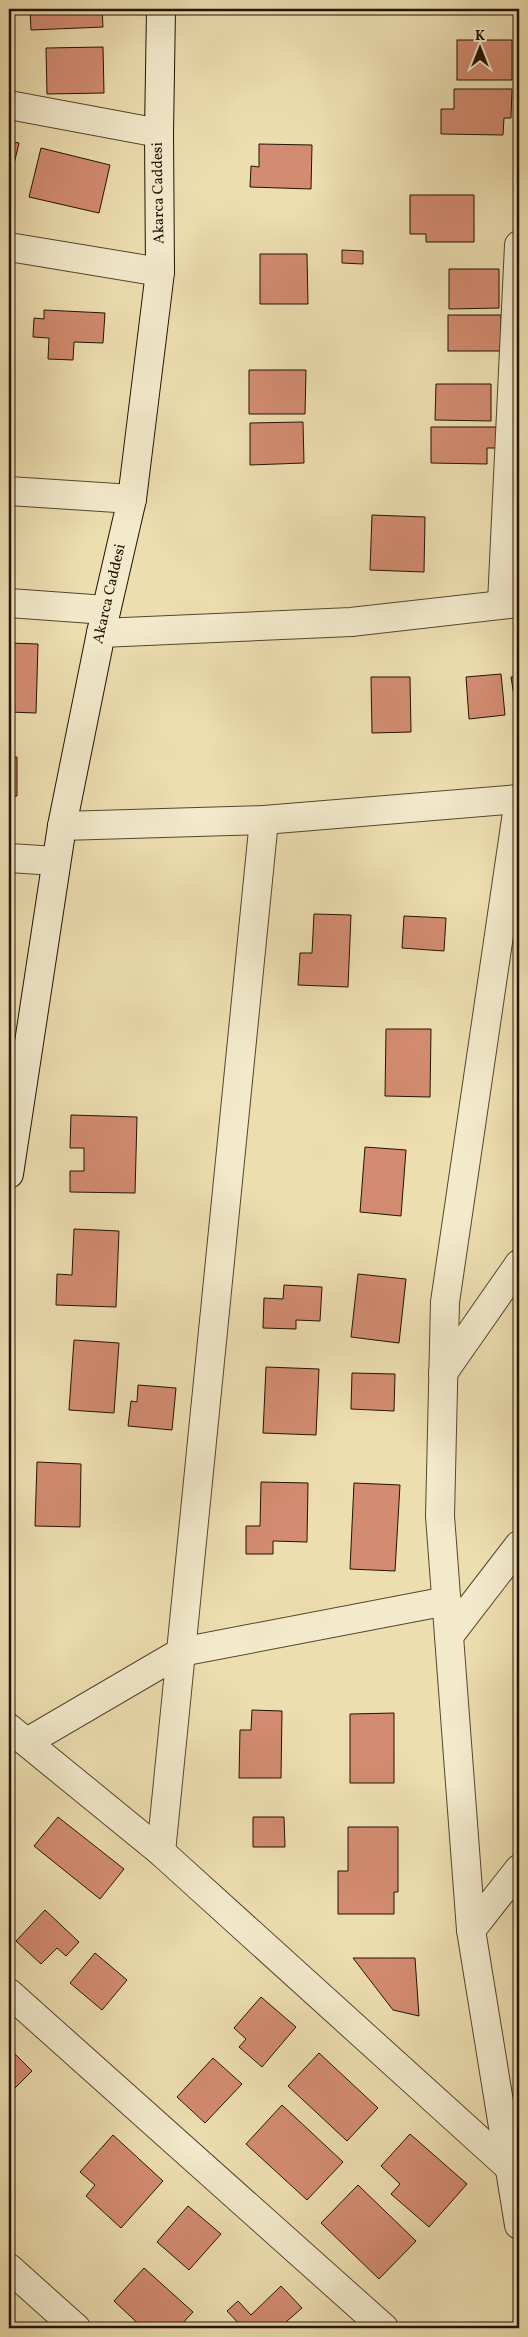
<svg xmlns="http://www.w3.org/2000/svg" width="528" height="2337" viewBox="0 0 528 2337" font-family="Vollkorn,serif">
	<rect width="100%" height="100%" fill="#eddeb0"/>
	<filter id="stains"><feTurbulence type="fractalNoise" baseFrequency=".004" numOctaves="4"/><feColorMatrix values="0 0 0 0 .2 0 0 0 0 .09 0 0 0 0 .02 0 0 0 .5 -.17"/></filter>
	<radialGradient id="worn" r=".72"><stop offset=".6" stop-color="#630" stop-opacity="0"/><stop offset="1" stop-color="#630" stop-opacity=".3"/></radialGradient>
	<!-- building -->
	<g fill="#d38c71" stroke="#211304">
		<path d="M 30,9 L 102,9 L 103,27 L 31,30 Z"/>
		<rect x="457" y="40" width="55" height="40"/>
		<path d="M 103,47 L 104,93 L 47,94 L 46,48 Z"/>
		<path d="M 454,89 L 512,89 L 511,118 L 504,118 L 503,135 L 441,134 L 441,109 L 454,109 Z"/>
		<path d="M 9,141 L 19,143 L 9,185 Z"/>
		<path d="M 259,144 L 312,145 L 311,189 L 250,187 L 251,166 L 259,167 Z"/>
		<path d="M 41,148 L 110,165 L 99,213 L 29,197 Z"/>
		<path d="M 410,195 L 474,195 L 474,242 L 426,242 L 426,234 L 410,234 Z"/>
		<path d="M 342,250 L 363,251 L 363,264 L 342,263 Z"/>
		<path d="M 260,254 L 307,254 L 308,304 L 260,304 Z"/>
		<path d="M 449,269 L 499,269 L 499,308 L 449,309 Z"/>
		<path d="M 44,310 L 105,313 L 103,343 L 74,342 L 73,360 L 48,359 L 49,338 L 33,337 L 34,318 L 44,319 Z"/>
		<rect x="448" y="315" width="53" height="36"/>
		<path d="M 249,370 L 306,370 L 305,414 L 249,414 Z"/>
		<path d="M 436,384 L 491,384 L 491,421 L 435,420 Z"/>
		<path d="M 303,422 L 304,463 L 250,465 L 250,423 Z"/>
		<path d="M 431,427 L 501,427 L 501,448 L 487,448 L 487,464 L 431,463 Z"/>
		<path d="M 372,515 L 425,517 L 424,572 L 370,570 Z"/>
		<path d="M 9,643 L 38,644 L 36,713 L 9,712 Z"/>
		<path d="M 501,674 L 505,715 L 469,719 L 466,677 Z"/>
		<path d="M 519,676 L 519,727 L 511,677 Z"/>
		<path d="M 371,677 L 410,677 L 411,732 L 372,733 Z"/>
		<path d="M 9,757 L 17,757 L 17,796 L 11,796 L 11,827 L 9,827 Z"/>
		<path d="M 314,914 L 351,915 L 348,987 L 298,985 L 300,953 L 312,953 Z"/>
		<path d="M 404,916 L 446,918 L 444,951 L 402,948 Z"/>
		<path d="M 386,1029 L 431,1029 L 430,1097 L 385,1096 Z"/>
		<path d="M 71,1115 L 137,1117 L 135,1193 L 70,1192 L 70,1171 L 84,1171 L 84,1148 L 70,1148 Z"/>
		<path d="M 365,1147 L 406,1150 L 401,1216 L 360,1212 Z"/>
		<path d="M 74,1229 L 119,1231 L 116,1307 L 56,1305 L 57,1274 L 72,1275 Z"/>
		<path d="M 358,1274 L 406,1279 L 399,1343 L 351,1337 Z"/>
		<path d="M 284,1285 L 322,1287 L 320,1321 L 296,1320 L 296,1329 L 263,1328 L 264,1298 L 283,1299 Z"/>
		<path d="M 74,1340 L 119,1343 L 114,1413 L 69,1410 Z"/>
		<path d="M 266,1367 L 319,1369 L 316,1435 L 263,1433 Z"/>
		<path d="M 352,1373 L 395,1374 L 394,1411 L 351,1409 Z"/>
		<path d="M 138,1385 L 176,1388 L 172,1430 L 128,1426 L 131,1401 L 137,1402 Z"/>
		<path d="M 37,1462 L 81,1464 L 80,1527 L 35,1526 Z"/>
		<path d="M 261,1482 L 308,1483 L 307,1542 L 273,1541 L 273,1554 L 246,1554 L 246,1526 L 260,1526 Z"/>
		<path d="M 354,1483 L 400,1485 L 395,1571 L 350,1569 Z"/>
		<path d="M 252,1710 L 282,1711 L 281,1778 L 239,1778 L 240,1730 L 251,1730 Z"/>
		<path d="M 394,1713 L 394,1783 L 350,1783 L 350,1714 Z"/>
		<path d="M 58,1817 L 124,1869 L 100,1899 L 34,1846 Z"/>
		<path d="M 253,1817 L 284,1817 L 285,1847 L 253,1847 Z"/>
		<path d="M 348,1827 L 398,1827 L 398,1892 L 394,1892 L 394,1914 L 338,1914 L 338,1871 L 348,1871 Z"/>
		<path d="M 45,1910 L 79,1942 L 66,1956 L 57,1948 L 41,1964 L 16,1941 Z"/>
		<path d="M 95,1953 L 127,1980 L 102,2010 L 70,1983 Z"/>
		<path d="M 353,1958 L 415,1958 L 419,2016 L 393,2010 Z"/>
		<path d="M 261,1997 L 296,2027 L 262,2067 L 239,2047 L 246,2039 L 234,2028 Z"/>
		<path d="M 9,2048 L 32,2071 L 9,2094 Z"/>
		<path d="M 319,2053 L 378,2108 L 347,2141 L 288,2086 Z"/>
		<path d="M 213,2058 L 242,2084 L 205,2123 L 177,2097 Z"/>
		<path d="M 282,2105 L 343,2162 L 307,2200 L 246,2144 Z"/>
		<path d="M 410,2134 L 467,2184 L 429,2227 L 391,2194 L 400,2184 L 381,2166 Z"/>
		<path d="M 113,2135 L 163,2181 L 121,2228 L 86,2196 L 95,2185 L 80,2172 Z"/>
		<path d="M 358,2185 L 416,2241 L 379,2279 L 321,2223 Z"/>
		<path d="M 188,2206 L 221,2234 L 189,2270 L 157,2242 Z"/>
		<path d="M 144,2268 L 193,2312 L 178,2328 L 143,2328 L 114,2301 Z"/>
		<path d="M 281,2286 L 302,2308 L 279,2328 L 243,2328 L 227,2311 L 238,2301 L 251,2315 Z"/>
	</g>
	<g fill="none" stroke-linecap="round" stroke-linejoin="round">
		<!-- street casing -->
		<g stroke="#54462f" stroke-width="30">
			<g id="street">
				<path d="M 9,105 L 159,133"/>
				<path d="M 9,247 L 160,272"/>
				<path d="M 9,491 L 132,499"/>
				<path d="M 9,603 L 106,610"/>
				<path d="M 502,603 L 519,245"/>
				<path d="M 101,633 L 351,622 L 519,603"/>
				<path d="M 519,799 L 445,1302 L 440,1516 L 471,1930 L 519,2225"/>
				<path d="M 62,826 L 264,820 L 519,799"/>
				<path d="M 9,858 L 56,861"/>
				<path d="M 443,1373 L 519,1264"/>
				<path d="M 449,1636 L 519,1545"/>
				<path d="M 9,1728 L 161,1852 L 510,2168"/>
				<path d="M 27,1742 L 181,1652 L 447,1601"/>
				<path d="M 161,1852 L 264,820"/>
				<path d="M 471,1930 L 519,1869"/>
				<path d="M 9,1993 L 384,2328"/>
				<path d="M 9,2268 L 76,2328"/>
			</g>
		</g>
		<!-- secondary casing -->
		<g stroke="#211304" stroke-width="30">
			<path id="secondary" d="M 9,1174 L 62,826 L 101,633 L 132,499 L 160,272 L 159,133 L 161,9"/>
		</g>
		<!-- street -->
		<use href="#street" stroke="#f3eacc" stroke-width="28"/>
		<!-- secondary -->
		<use href="#secondary" stroke="#f3eacc" stroke-width="28"/>
	</g>
	<g text-anchor="middle" dominant-baseline="central" stroke-width="5" stroke-linejoin="round" paint-order="stroke">
		<!-- street labels -->
		<g font-size="15" fill="#211304" stroke="#f3eacc">
			<text transform="translate(159 193) rotate(-91)">Akarca Caddesi</text>
			<text transform="translate(110 594) rotate(-77)">Akarca Caddesi</text>
		</g>
	</g>
	<!-- margin -->
	<rect width="528" height="2337" fill="none" stroke="#eddeb0" stroke-width="30"/>
	<rect x="10" y="10" width="508" height="2317" fill="none" stroke="#211304" stroke-width="2.5"/>
	<rect x="15" y="15" width="498" height="2307" fill="none" stroke="#211304"/>
	<!-- north arrow -->
	<g transform="translate(480 48)" stroke="#f3eacc" stroke-width="4" paint-order="stroke">
	<path d="M0-4L9 19L0 12L-9 19Z" fill="#211304"/>
	<text y="-8" font-size="14" font-weight="bold" text-anchor="middle" fill="#211304">K</text>
	</g>
	<rect width="100%" height="100%" filter="url(#stains)"/>
	<rect width="100%" height="100%" fill="url(#worn)"/>
</svg>
